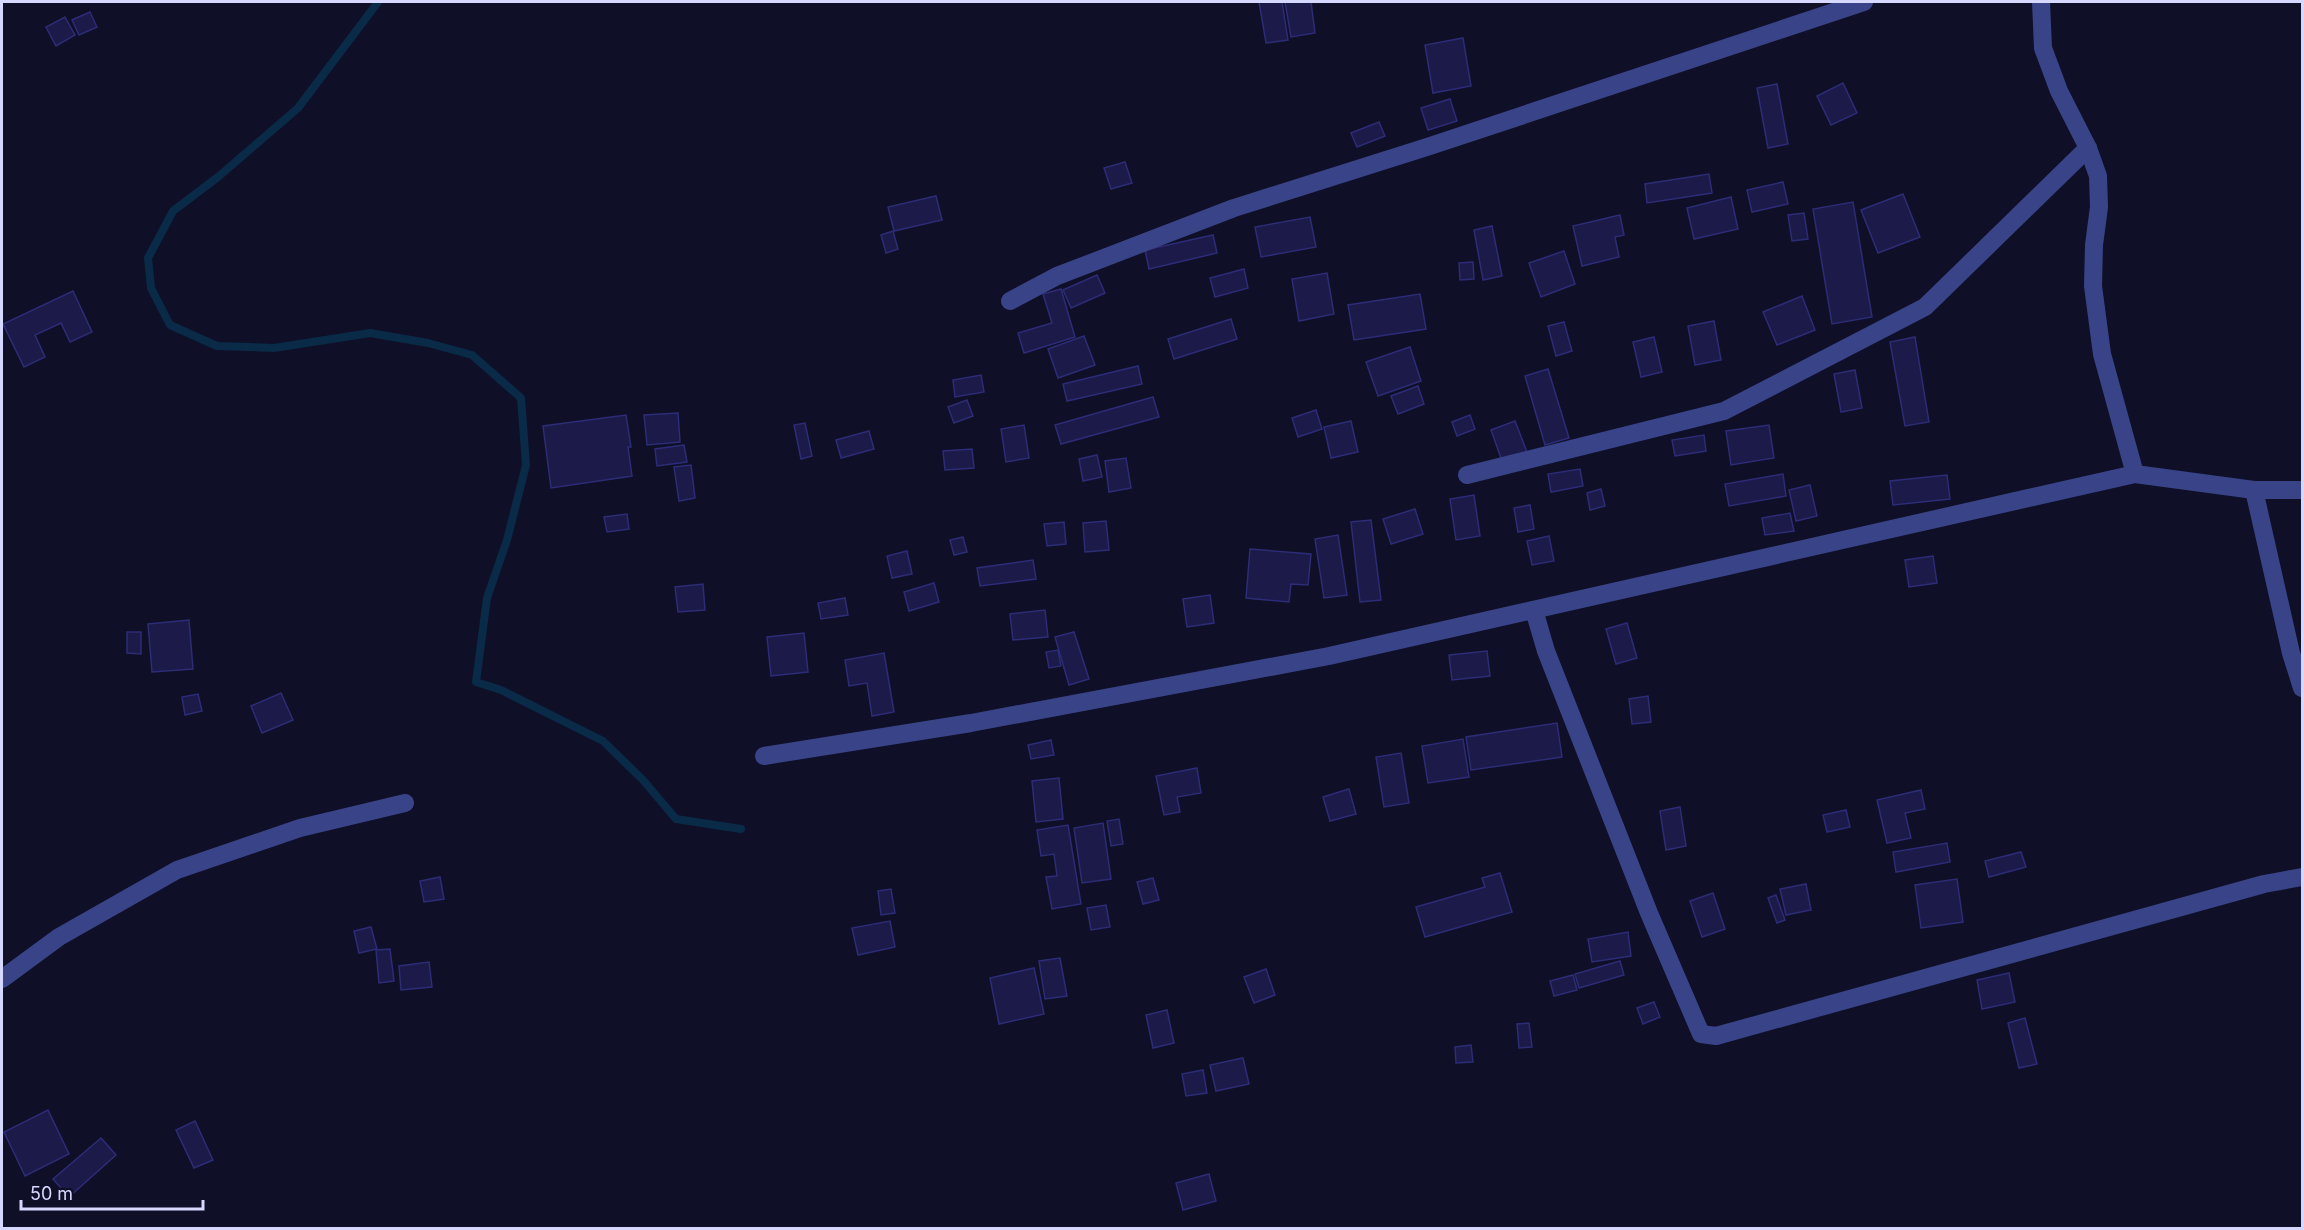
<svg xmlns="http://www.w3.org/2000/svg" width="2304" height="1230" viewBox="0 0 2304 1230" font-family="Inter,sans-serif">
	<rect width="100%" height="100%" fill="#0f0f28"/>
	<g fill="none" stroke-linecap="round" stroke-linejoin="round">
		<!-- stream -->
		<path stroke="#092b47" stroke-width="8" d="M 378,2 L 298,108 L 218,177 L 173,211 L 148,258 L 151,288 L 170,325 L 217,346 L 274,348 L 370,333 L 428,343 L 472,355 L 521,398 L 526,465 L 507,540 L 487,598 L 476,682 L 501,690 L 603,741 L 643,780 L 676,819 L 741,829"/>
	</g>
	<!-- building -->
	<g fill="#1b1a49" stroke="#2d2c76" stroke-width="1.5">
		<path d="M 1259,2 L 1282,2 L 1288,40 L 1266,43 Z"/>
		<path d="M 1285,2 L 1311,2 L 1315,33 L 1291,37 Z"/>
		<path d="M 90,12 L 97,27 L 79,35 L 72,20 Z"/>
		<path d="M 65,17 L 75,35 L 56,46 L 46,27 Z"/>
		<path d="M 1463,38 L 1471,86 L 1433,93 L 1425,45 Z"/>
		<path d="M 1843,83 L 1857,113 L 1831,125 L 1817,96 Z"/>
		<path d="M 1777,84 L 1788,144 L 1768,148 L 1757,88 Z"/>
		<path d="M 1450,99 L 1457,121 L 1428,130 L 1421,108 Z"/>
		<path d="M 1379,122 L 1385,136 L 1357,147 L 1351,133 Z"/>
		<path d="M 1125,162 L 1132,183 L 1111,189 L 1104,168 Z"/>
		<path d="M 1709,174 L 1712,193 L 1647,203 L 1645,184 Z"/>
		<path d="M 1783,182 L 1788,204 L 1752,212 L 1747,190 Z"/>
		<path d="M 1903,194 L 1920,237 L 1878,253 L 1861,210 Z"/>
		<path d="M 936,196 L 942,220 L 894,231 L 888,207 Z"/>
		<path d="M 1731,197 L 1738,229 L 1694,239 L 1687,208 Z"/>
		<path d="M 1853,202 L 1872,317 L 1832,324 L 1813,209 Z"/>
		<path d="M 1804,213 L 1808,239 L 1792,241 L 1788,215 Z"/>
		<path d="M 1620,215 L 1624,235 L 1615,237 L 1619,257 L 1582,266 L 1573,226 Z"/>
		<path d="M 1310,217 L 1316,247 L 1261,257 L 1255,227 Z"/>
		<path d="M 1492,226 L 1502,276 L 1483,280 L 1474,230 Z"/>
		<path d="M 893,231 L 898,249 L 886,253 L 881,235 Z"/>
		<path d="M 1213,235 L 1217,253 L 1149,269 L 1145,250 Z"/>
		<path d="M 1564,251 L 1575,284 L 1541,297 L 1529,263 Z"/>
		<path d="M 1473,262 L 1474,279 L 1460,280 L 1459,263 Z"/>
		<path d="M 1244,269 L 1248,288 L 1215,297 L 1210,278 Z"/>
		<path d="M 1327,273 L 1334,314 L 1299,321 L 1292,279 Z"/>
		<path d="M 1097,275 L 1105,293 L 1071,308 L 1063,290 Z"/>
		<path d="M 1061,289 L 1075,337 L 1024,353 L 1018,333 L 1052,323 L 1043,294 Z"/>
		<path d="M 73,291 L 92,332 L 70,342 L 61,323 L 35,335 L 45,357 L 24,367 L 3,324 Z"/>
		<path d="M 1420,294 L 1426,329 L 1354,340 L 1348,305 Z"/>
		<path d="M 1802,296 L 1815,330 L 1777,345 L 1763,312 Z"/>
		<path d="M 1231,319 L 1237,339 L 1174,359 L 1168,339 Z"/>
		<path d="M 1714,321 L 1721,360 L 1695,365 L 1688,326 Z"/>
		<path d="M 1564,322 L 1572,351 L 1556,356 L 1548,326 Z"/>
		<path d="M 1084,336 L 1095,365 L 1058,378 L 1048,349 Z"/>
		<path d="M 1654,337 L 1662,372 L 1641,377 L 1633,342 Z"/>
		<path d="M 1915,337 L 1929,422 L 1905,426 L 1890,342 Z"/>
		<path d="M 1410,347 L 1421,381 L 1378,396 L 1366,362 Z"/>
		<path d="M 1138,366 L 1142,384 L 1067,401 L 1063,384 Z"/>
		<path d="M 1548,369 L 1569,438 L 1545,445 L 1525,376 Z"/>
		<path d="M 1855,370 L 1862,408 L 1841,412 L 1834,374 Z"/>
		<path d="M 981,375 L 984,392 L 955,397 L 953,380 Z"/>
		<path d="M 1418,386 L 1424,404 L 1398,414 L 1391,396 Z"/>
		<path d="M 1153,397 L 1159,417 L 1061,444 L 1055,425 Z"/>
		<path d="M 967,400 L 973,416 L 954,423 L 948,407 Z"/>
		<path d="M 1316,410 L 1322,429 L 1298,437 L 1292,418 Z"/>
		<path d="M 678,413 L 680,442 L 647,445 L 644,415 Z"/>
		<path d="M 626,415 L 631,447 L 628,447 L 632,476 L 551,488 L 543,426 Z"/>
		<path d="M 1470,415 L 1475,429 L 1457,436 L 1452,422 Z"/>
		<path d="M 1351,421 L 1358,452 L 1331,458 L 1324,427 Z"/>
		<path d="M 1515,421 L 1527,452 L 1502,461 L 1491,430 Z"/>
		<path d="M 805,423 L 812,456 L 801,459 L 794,425 Z"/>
		<path d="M 1024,425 L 1029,458 L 1006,462 L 1001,429 Z"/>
		<path d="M 1769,425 L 1774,458 L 1731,465 L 1726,431 Z"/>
		<path d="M 869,431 L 874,449 L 841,458 L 836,440 Z"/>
		<path d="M 1704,435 L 1706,451 L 1675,456 L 1672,440 Z"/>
		<path d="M 684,445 L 687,462 L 657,466 L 655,449 Z"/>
		<path d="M 972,449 L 974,468 L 945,470 L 943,451 Z"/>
		<path d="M 1097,455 L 1102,477 L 1083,481 L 1079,459 Z"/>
		<path d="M 1126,458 L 1131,488 L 1109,492 L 1105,461 Z"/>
		<path d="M 691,465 L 695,498 L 679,501 L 674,467 Z"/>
		<path d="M 1580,469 L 1583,486 L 1551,492 L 1548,474 Z"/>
		<path d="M 1783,474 L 1786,496 L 1729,506 L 1725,484 Z"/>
		<path d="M 1947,475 L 1950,499 L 1893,505 L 1890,481 Z"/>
		<path d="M 1810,485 L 1817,516 L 1796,521 L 1789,490 Z"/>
		<path d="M 1601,489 L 1605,506 L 1590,510 L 1587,493 Z"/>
		<path d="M 1474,495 L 1480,536 L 1456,540 L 1450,499 Z"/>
		<path d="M 1530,505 L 1534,529 L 1518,532 L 1514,508 Z"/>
		<path d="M 1415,509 L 1423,534 L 1391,544 L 1383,519 Z"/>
		<path d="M 1790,513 L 1794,531 L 1765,535 L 1762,518 Z"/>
		<path d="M 627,514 L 629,529 L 607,532 L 604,517 Z"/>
		<path d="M 1371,520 L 1381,600 L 1360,602 L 1351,522 Z"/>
		<path d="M 1106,521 L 1109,550 L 1085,552 L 1083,523 Z"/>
		<path d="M 1064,522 L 1066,544 L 1047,546 L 1044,524 Z"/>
		<path d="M 1338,535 L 1347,595 L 1324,598 L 1315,539 Z"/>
		<path d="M 1549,536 L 1554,561 L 1532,565 L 1527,541 Z"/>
		<path d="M 963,537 L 967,552 L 954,555 L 950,540 Z"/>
		<path d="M 1250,549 L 1311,554 L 1308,585 L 1291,584 L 1289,602 L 1246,598 Z"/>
		<path d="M 907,551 L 912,574 L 892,578 L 887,556 Z"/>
		<path d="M 1933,556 L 1937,583 L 1909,587 L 1905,560 Z"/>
		<path d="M 1033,560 L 1036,579 L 980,586 L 977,568 Z"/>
		<path d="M 934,583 L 939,602 L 909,611 L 904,592 Z"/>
		<path d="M 703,584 L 705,610 L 678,612 L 675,587 Z"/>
		<path d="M 1210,595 L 1214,623 L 1187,627 L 1183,599 Z"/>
		<path d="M 845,598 L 848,615 L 821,619 L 818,603 Z"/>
		<path d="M 1045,610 L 1048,637 L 1013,640 L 1010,614 Z"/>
		<path d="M 189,620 L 193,669 L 152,672 L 148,624 Z"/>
		<path d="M 1627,623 L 1637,658 L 1616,664 L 1606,629 Z"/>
		<path d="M 127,632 L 141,632 L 141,654 L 127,653 Z"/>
		<path d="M 1074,632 L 1089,679 L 1069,685 L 1055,637 Z"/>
		<path d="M 804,633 L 808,672 L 771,676 L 767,637 Z"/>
		<path d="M 1058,650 L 1061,666 L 1049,668 L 1046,652 Z"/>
		<path d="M 1487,651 L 1490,676 L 1452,680 L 1449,655 Z"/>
		<path d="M 884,653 L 894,712 L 872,716 L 867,683 L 849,686 L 845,660 Z"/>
		<path d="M 281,693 L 293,720 L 262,733 L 251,706 Z"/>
		<path d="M 198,694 L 202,711 L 185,715 L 182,697 Z"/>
		<path d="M 1648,696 L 1651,722 L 1632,724 L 1629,699 Z"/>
		<path d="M 1557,723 L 1562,757 L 1471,770 L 1466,737 Z"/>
		<path d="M 1463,739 L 1469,777 L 1428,783 L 1422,746 Z"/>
		<path d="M 1051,740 L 1054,755 L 1031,759 L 1028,745 Z"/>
		<path d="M 1401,753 L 1409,803 L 1384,807 L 1376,757 Z"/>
		<path d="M 1197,768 L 1201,793 L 1177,797 L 1180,812 L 1164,815 L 1156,776 Z"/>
		<path d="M 1059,778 L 1063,819 L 1036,822 L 1032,781 Z"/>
		<path d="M 1349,789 L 1356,814 L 1330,821 L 1323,797 Z"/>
		<path d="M 1921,790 L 1925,809 L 1905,813 L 1911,838 L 1887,843 L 1877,800 Z"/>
		<path d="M 1680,807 L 1686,846 L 1666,850 L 1660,811 Z"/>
		<path d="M 1846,810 L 1850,827 L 1827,832 L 1823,815 Z"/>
		<path d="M 1119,819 L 1123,844 L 1111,846 L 1107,821 Z"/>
		<path d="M 1103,823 L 1111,879 L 1082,883 L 1074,828 Z"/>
		<path d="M 1068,825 L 1081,904 L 1052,909 L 1046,877 L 1057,876 L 1054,854 L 1041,856 L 1037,830 Z"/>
		<path d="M 1947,843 L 1950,862 L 1896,872 L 1893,852 Z"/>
		<path d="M 2021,852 L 2026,867 L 1989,877 L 1985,861 Z"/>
		<path d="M 1500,873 L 1512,912 L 1425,937 L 1416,907 L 1485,887 L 1482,878 Z"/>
		<path d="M 440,877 L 444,899 L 424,902 L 420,881 Z"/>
		<path d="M 1153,878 L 1159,900 L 1143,904 L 1137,882 Z"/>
		<path d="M 1957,879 L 1963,922 L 1921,928 L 1915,885 Z"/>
		<path d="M 1806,884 L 1811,910 L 1786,915 L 1780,889 Z"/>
		<path d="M 891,889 L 895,913 L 881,915 L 878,891 Z"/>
		<path d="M 1713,893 L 1725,929 L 1702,937 L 1690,901 Z"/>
		<path d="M 1776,895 L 1785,920 L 1777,923 L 1768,898 Z"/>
		<path d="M 1106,905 L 1110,927 L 1091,930 L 1087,908 Z"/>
		<path d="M 890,921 L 895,947 L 858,955 L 852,928 Z"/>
		<path d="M 371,927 L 377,949 L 359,953 L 354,931 Z"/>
		<path d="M 1628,932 L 1631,956 L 1592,962 L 1588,939 Z"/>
		<path d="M 390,949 L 394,981 L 379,983 L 376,950 Z"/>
		<path d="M 1060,958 L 1067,996 L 1045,999 L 1039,961 Z"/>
		<path d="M 1620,961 L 1624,975 L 1579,988 L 1575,974 Z"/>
		<path d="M 429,962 L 432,987 L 401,990 L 399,966 Z"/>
		<path d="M 1034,968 L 1044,1014 L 999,1024 L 990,978 Z"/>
		<path d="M 1266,969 L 1275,995 L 1254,1003 L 1244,977 Z"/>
		<path d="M 2009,973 L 2015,1002 L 1982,1009 L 1977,980 Z"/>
		<path d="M 1573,975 L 1577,990 L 1554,996 L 1550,981 Z"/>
		<path d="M 1654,1002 L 1660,1017 L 1643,1024 L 1637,1008 Z"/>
		<path d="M 1167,1010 L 1174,1043 L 1153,1048 L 1146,1015 Z"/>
		<path d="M 2025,1018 L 2037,1064 L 2019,1068 L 2008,1023 Z"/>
		<path d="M 1529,1023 L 1532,1047 L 1519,1048 L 1517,1024 Z"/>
		<path d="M 1471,1045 L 1473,1062 L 1456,1063 L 1455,1047 Z"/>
		<path d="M 1243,1058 L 1249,1084 L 1216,1091 L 1210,1065 Z"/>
		<path d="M 1203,1070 L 1207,1093 L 1186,1096 L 1182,1074 Z"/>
		<path d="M 48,1110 L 69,1154 L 25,1176 L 4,1132 Z"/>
		<path d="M 195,1121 L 213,1160 L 194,1168 L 176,1130 Z"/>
		<path d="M 101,1138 L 116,1155 L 69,1197 L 53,1179 Z"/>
		<path d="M 1209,1174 L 1216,1201 L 1183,1210 L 1176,1183 Z"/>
	</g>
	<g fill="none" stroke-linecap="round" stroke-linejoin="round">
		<!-- minor -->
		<g stroke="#394488" stroke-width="18">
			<path d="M 2041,2 L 2043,48 L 2059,91 L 2088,148 L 2098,176 L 2099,207 L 2094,245 L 2093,286 L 2102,354 L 2135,474"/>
			<path d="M 1010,301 L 1057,276 L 1234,208 L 1427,147 L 1864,2"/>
			<path d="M 1467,475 L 1724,411 L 1925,307 L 2088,148"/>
			<path d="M 2254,490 L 2291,653 L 2302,688"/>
			<path d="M 1534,610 L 1546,651 L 1649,913 L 1701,1034 L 1716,1036 L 2264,884 L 2302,877"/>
			<path d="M 764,756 L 971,723 L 1329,656 L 2135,474 L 2254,490 L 2302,490"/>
			<path d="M 2,979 L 59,937 L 177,870 L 300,828 L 405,803"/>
		</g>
	</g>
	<!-- border -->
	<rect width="2304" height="1230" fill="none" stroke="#d6d8ff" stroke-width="6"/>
	<!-- scale -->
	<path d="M21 1200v9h182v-9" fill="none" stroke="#d6d8ff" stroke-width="3"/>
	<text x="30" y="1200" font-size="18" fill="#d6d8ff" stroke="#0f0f28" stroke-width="4.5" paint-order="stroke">50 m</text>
</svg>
